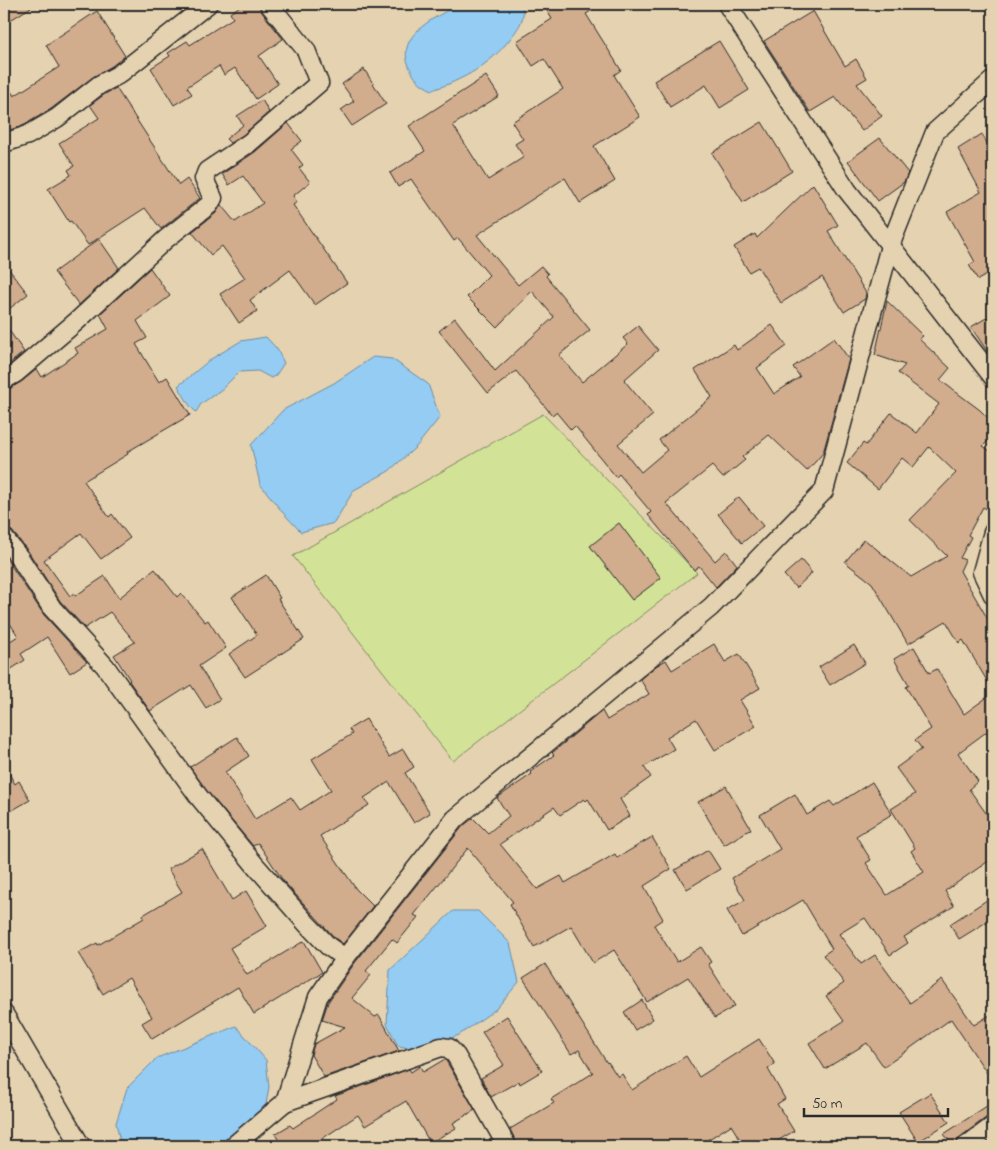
<svg xmlns="http://www.w3.org/2000/svg" width="997" height="1150" viewBox="0 0 997 1150" font-family="'Indie Flower',sans-serif">
	<rect width="100%" height="100%" fill="#e5d2b0"/>
	<filter id="ink" filterUnits="userSpaceOnUse"><feTurbulence type="fractalNoise" baseFrequency=".02" numOctaves="2"/><feDisplacementMap in="SourceGraphic" scale="10" xChannelSelector="R" yChannelSelector="G"/><feConvolveMatrix kernelMatrix="1 2 1 2 8 2 1 2 1" color-interpolation-filters="sRGB"/></filter>
	<g filter="url(#ink)">
		<!-- green -->
		<path fill="#d2e397" stroke="#7e8761" d="M 543,414 L 697,573 L 453,761 L 293,556 Z"/>
		<!-- water -->
		<g fill="#94ccf3" stroke="#6a8ca3">
			<path d="M 459,4 L 522,4 C 526,19 519,27 510,39 C 490,65 463,80 432,90 C 419,84 414,78 409,66 C 395,34 437,17 459,4 Z"/>
			<path d="M 266,337 L 277,349 L 284,363 L 276,375 L 271,378 L 258,371 L 239,372 L 222,389 L 201,404 L 196,412 L 190,406 L 178,386 L 211,359 L 241,341 Z"/>
			<path d="M 373,357 L 392,359 L 428,384 L 440,417 L 416,447 L 389,471 L 354,490 L 334,523 L 301,532 L 284,514 L 260,484 L 251,445 L 283,410 L 334,383 Z"/>
			<path d="M 453,911 L 478,911 L 510,943 L 519,982 L 496,1009 L 459,1035 L 421,1050 L 398,1046 L 387,1024 L 390,970 Z"/>
			<path d="M 236,1026 L 266,1060 L 269,1087 L 265,1110 L 223,1146 L 121,1146 L 116,1123 L 127,1088 L 157,1058 Z"/>
		</g>
		<!-- building -->
		<g fill="#d1ac8d" stroke="#2b2b2b">
			<path d="M 4,4 L 36,4 L 4,24 Z"/>
			<path d="M 243,4 L 259,4 L 261,11 L 283,39 L 259,56 L 278,84 L 256,99 L 235,68 L 224,75 L 219,66 L 187,87 L 192,94 L 174,105 L 151,68 L 170,56 L 168,53 L 187,41 L 190,45 L 233,18 L 230,13 Z"/>
			<path d="M 543,4 L 602,4 L 586,14 L 621,70 L 614,75 L 640,117 L 594,146 L 615,181 L 580,203 L 565,178 L 477,235 L 518,285 L 541,266 L 548,274 L 546,276 L 590,330 L 559,355 L 582,382 L 628,344 L 623,338 L 638,326 L 658,350 L 624,380 L 653,415 L 618,444 L 641,472 L 667,450 L 659,440 L 712,397 L 695,370 L 734,345 L 737,350 L 772,325 L 787,346 L 757,368 L 774,394 L 800,377 L 793,367 L 834,338 L 849,359 L 823,453 L 807,471 L 769,435 L 742,457 L 745,460 L 723,478 L 712,466 L 666,503 L 715,561 L 726,551 L 737,565 L 716,587 L 699,566 L 694,570 L 648,515 L 651,512 L 619,474 L 616,477 L 575,426 L 571,430 L 556,412 L 552,415 L 516,371 L 488,393 L 439,331 L 455,318 L 495,371 L 554,317 L 532,291 L 497,327 L 467,297 L 489,275 L 458,238 L 454,241 L 411,179 L 398,187 L 390,173 L 425,151 L 409,126 L 486,76 L 499,96 L 453,125 L 488,180 L 524,157 L 515,144 L 523,139 L 512,122 L 563,89 L 544,59 L 533,66 L 517,41 L 552,19 Z"/>
			<path d="M 97,11 L 125,56 L 112,66 L 93,77 L 51,109 L 24,125 L 4,132 L 4,80 L 14,96 L 59,67 L 46,45 Z"/>
			<path d="M 813,11 L 845,66 L 856,59 L 867,78 L 857,84 L 882,116 L 862,131 L 835,97 L 810,112 L 764,41 Z"/>
			<path d="M 719,41 L 749,90 L 720,108 L 706,85 L 670,107 L 654,81 Z"/>
			<path d="M 364,69 L 386,104 L 352,126 L 341,110 L 354,101 L 342,84 Z"/>
			<path d="M 116,88 L 179,185 L 187,179 L 200,198 L 161,229 L 145,208 L 88,245 L 71,221 L 69,222 L 48,189 L 71,175 L 68,170 L 74,166 L 59,143 L 99,118 L 90,105 L 105,94 Z"/>
			<path d="M 262,100 L 269,112 L 243,135 L 230,143 L 226,139 L 243,125 L 237,116 Z"/>
			<path d="M 762,122 L 792,171 L 743,202 L 712,153 Z"/>
			<path d="M 288,123 L 302,141 L 291,149 L 303,165 L 299,168 L 310,182 L 293,196 L 297,202 L 293,205 L 347,283 L 315,305 L 290,270 L 250,300 L 257,311 L 239,323 L 220,294 L 245,278 L 222,246 L 211,255 L 192,232 L 216,213 L 221,205 L 235,222 L 263,203 L 243,176 L 229,185 L 222,174 L 255,152 Z"/>
			<path d="M 982,134 L 993,154 L 993,271 L 978,280 L 969,265 L 975,262 L 947,212 L 981,192 L 958,149 Z"/>
			<path d="M 880,138 L 908,173 L 904,182 L 878,201 L 848,161 Z"/>
			<path d="M 813,184 L 838,225 L 828,231 L 866,293 L 865,299 L 844,312 L 822,277 L 781,303 L 758,267 L 749,272 L 734,247 L 755,234 L 757,238 Z"/>
			<path d="M 99,239 L 119,268 L 79,305 L 54,272 Z"/>
			<path d="M 4,263 L 28,294 L 4,313 Z"/>
			<path d="M 150,268 L 170,296 L 137,321 L 147,338 L 136,344 L 159,382 L 167,377 L 190,415 L 127,452 L 128,454 L 84,481 L 109,517 L 112,514 L 130,538 L 101,559 L 81,533 L 44,560 L 70,596 L 74,593 L 75,596 L 105,576 L 119,598 L 155,569 L 177,597 L 181,593 L 205,622 L 208,620 L 226,648 L 199,666 L 220,699 L 206,708 L 191,685 L 150,711 L 129,681 L 130,680 L 114,655 L 135,642 L 110,612 L 85,628 L 60,601 L 28,551 L 12,531 L 4,528 L 4,392 L 21,382 L 37,369 L 42,377 L 78,353 L 75,348 L 108,329 L 100,314 Z"/>
			<path d="M 887,301 L 923,336 L 919,339 L 950,368 L 940,380 L 980,410 L 993,423 L 993,436 L 983,446 L 993,453 L 993,499 L 986,509 L 983,507 L 968,535 L 971,537 L 960,558 L 965,560 L 960,571 L 993,628 L 993,691 L 963,640 L 959,643 L 946,621 L 908,644 L 872,583 L 845,562 L 864,539 L 911,577 L 947,556 L 910,520 L 956,473 L 929,447 L 913,467 L 902,458 L 878,489 L 847,463 L 863,443 L 866,445 L 891,413 L 917,433 L 939,404 L 898,373 L 905,365 L 875,355 Z"/>
			<path d="M 993,314 L 993,360 L 971,327 Z"/>
			<path d="M 4,323 L 24,352 L 4,368 Z"/>
			<path d="M 739,497 L 763,526 L 742,543 L 718,514 Z"/>
			<path d="M 619,523 L 661,578 L 632,600 L 590,546 Z"/>
			<path d="M 4,555 L 44,615 L 87,662 L 70,673 L 47,637 L 21,654 L 25,660 L 4,674 L 4,645 L 18,636 L 4,614 Z"/>
			<path d="M 801,560 L 812,573 L 796,588 L 784,575 Z"/>
			<path d="M 266,575 L 280,598 L 278,599 L 304,639 L 245,677 L 229,654 L 257,635 L 232,597 Z"/>
			<path d="M 714,644 L 725,662 L 739,654 L 760,688 L 740,700 L 756,726 L 715,750 L 696,719 L 667,737 L 674,749 L 644,767 L 651,777 L 620,799 L 630,816 L 607,830 L 588,799 L 586,801 L 584,799 L 560,815 L 554,807 L 500,844 L 537,889 L 561,876 L 565,883 L 615,854 L 617,858 L 652,837 L 671,869 L 644,886 L 663,919 L 654,925 L 677,962 L 701,947 L 711,962 L 708,964 L 735,1006 L 715,1018 L 688,977 L 647,1002 L 614,950 L 593,963 L 571,926 L 534,947 L 510,904 L 513,902 L 468,848 L 414,915 L 418,917 L 397,943 L 392,939 L 366,971 L 371,975 L 352,998 L 375,1017 L 379,1015 L 399,1051 L 324,1077 L 311,1055 L 314,1044 L 345,1027 L 322,1020 L 328,1002 L 354,964 L 463,826 L 473,818 L 488,833 L 509,816 L 497,798 L 532,774 L 530,772 L 554,755 L 552,753 L 602,711 L 607,720 L 649,694 L 640,679 L 656,666 L 666,660 L 672,670 Z"/>
			<path d="M 854,645 L 865,663 L 830,685 L 819,667 Z"/>
			<path d="M 914,647 L 929,673 L 937,669 L 964,714 L 993,693 L 993,727 L 958,753 L 978,781 L 969,789 L 993,823 L 993,858 L 945,891 L 954,906 L 904,937 L 908,943 L 890,955 L 865,918 L 839,934 L 861,964 L 875,955 L 910,1003 L 942,980 L 974,1025 L 993,1013 L 993,1082 L 951,1019 L 884,1067 L 867,1043 L 825,1069 L 809,1043 L 844,1021 L 826,996 L 844,983 L 823,955 L 832,949 L 803,900 L 742,936 L 727,910 L 745,900 L 732,878 L 780,849 L 760,815 L 795,794 L 807,815 L 830,801 L 834,806 L 872,782 L 892,814 L 856,836 L 871,860 L 866,863 L 887,895 L 924,872 L 911,851 L 915,848 L 891,809 L 915,794 L 896,768 L 922,749 L 915,740 L 931,729 L 906,687 L 909,685 L 894,659 Z"/>
			<path d="M 366,719 L 389,757 L 403,749 L 414,767 L 405,773 L 430,813 L 414,823 L 389,782 L 364,798 L 369,805 L 320,836 L 356,889 L 373,906 L 343,944 L 335,938 L 284,882 L 258,843 L 253,846 L 207,791 L 190,767 L 237,737 L 249,756 L 225,772 L 255,819 L 291,797 L 300,810 L 331,790 L 312,759 L 352,734 L 349,729 Z"/>
			<path d="M 4,765 L 15,784 L 19,781 L 30,800 L 4,815 Z"/>
			<path d="M 726,786 L 751,829 L 724,845 L 698,802 Z"/>
			<path d="M 202,849 L 232,900 L 246,891 L 267,926 L 230,948 L 247,975 L 304,941 L 322,972 L 254,1014 L 238,987 L 152,1039 L 142,1023 L 152,1017 L 129,978 L 103,994 L 78,953 L 97,943 L 98,945 L 144,918 L 143,915 L 182,892 L 168,869 Z"/>
			<path d="M 708,850 L 720,869 L 687,889 L 675,870 Z"/>
			<path d="M 993,896 L 993,918 L 959,939 L 950,924 Z"/>
			<path d="M 545,964 L 607,1063 L 608,1062 L 618,1077 L 622,1074 L 632,1090 L 686,1056 L 699,1077 L 759,1039 L 775,1064 L 768,1069 L 785,1099 L 777,1104 L 794,1131 L 769,1146 L 744,1146 L 731,1125 L 698,1146 L 518,1146 L 510,1129 L 554,1103 L 551,1099 L 593,1073 L 579,1050 L 571,1054 L 523,978 Z"/>
			<path d="M 642,1000 L 653,1019 L 635,1030 L 624,1012 Z"/>
			<path d="M 507,1016 L 542,1071 L 520,1084 L 519,1081 L 491,1097 L 481,1078 L 504,1065 L 482,1032 Z"/>
			<path d="M 445,1059 L 475,1110 L 453,1123 L 456,1128 L 430,1143 L 406,1101 L 365,1126 L 358,1115 L 311,1146 L 282,1146 L 275,1134 L 290,1125 L 293,1128 L 337,1099 L 335,1096 L 409,1069 L 411,1072 L 420,1066 L 423,1072 Z"/>
			<path d="M 930,1093 L 949,1122 L 918,1142 L 899,1112 Z"/>
			<path d="M 993,1102 L 993,1116 L 987,1117 L 960,1137 L 956,1146 L 953,1146 L 944,1134 Z"/>
		</g>
		<g fill="none" stroke-linecap="round" stroke-linejoin="round">
			<!-- minor casing -->
			<g stroke="#2b2b2b" stroke-width="21">
				<g id="minor">
					<path d="M 727,4 L 847,190 L 993,377"/>
					<path d="M 4,143 L 28,135 L 57,118 L 99,85 L 118,75 L 208,4"/>
					<path d="M 4,380 L 16,373 L 77,321 L 166,239 L 209,205 L 213,198 L 204,179 L 207,171 L 249,143 L 319,83 L 306,50 L 269,4"/>
					<path d="M 993,532 L 982,572 L 993,595"/>
					<path d="M 4,538 L 19,557 L 52,608 L 105,666 L 199,797 L 255,865 L 307,924 L 328,946 L 345,958"/>
					<path d="M 4,1014 L 81,1146"/>
					<path d="M 285,1102 L 441,1047 L 449,1048 L 456,1056 L 507,1146"/>
					<path d="M 233,1146 L 285,1102 L 318,997 L 345,958 L 455,819 L 711,607 L 824,491 L 890,246 L 935,132 L 993,80"/>
					<path d="M 966,1146 L 993,1126"/>
				</g>
			</g>
			<!-- minor -->
			<use href="#minor" stroke="#e5d2b0" stroke-width="18"/>
		</g>
	</g>
	<!-- margin -->
	<rect width="997" height="1150" fill="none" stroke="#e5d2b0" stroke-width="20"/>
	<rect x="10" y="10" width="977" height="1130" fill="none" stroke="#2b2b2b" stroke-width="2" filter="url(#ink)"/>
	<!-- scale -->
	<path d="M804 1108v8h144v-8" fill="none" stroke="#2b2b2b" stroke-width="2.5"/>
	<text x="812" y="1108" font-size="15" fill="#2b2b2b" stroke="#e5d2b0" stroke-width="4" paint-order="stroke">50 m</text>
</svg>
